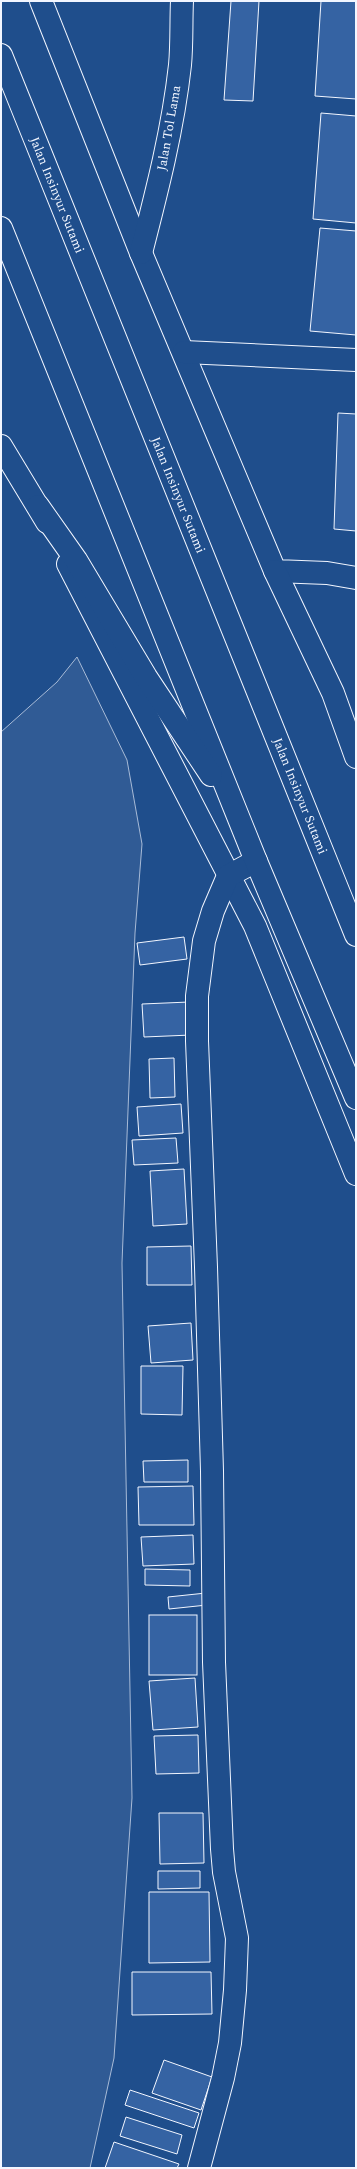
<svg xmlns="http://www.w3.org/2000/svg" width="357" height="2169" viewBox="0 0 357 2169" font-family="Spectral,serif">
	<rect width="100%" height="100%" fill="#1f4e8c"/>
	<!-- built -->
	<path fill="#305b95" stroke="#a8bbd7" d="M 77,657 L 127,760 L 142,844 L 135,933 L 122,1263 L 132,1798 L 114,2058 L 90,2168 L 1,2168 L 1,732 L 57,682 Z"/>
	<!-- building -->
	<g fill="#3563a3" stroke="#f2f6ff">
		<path d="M 231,1 L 259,1 L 253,101 L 224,100 Z"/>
		<path d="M 321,1 L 356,1 L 356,99 L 315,96 Z"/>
		<path d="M 321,113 L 356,116 L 356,223 L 313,219 Z"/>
		<path d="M 320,228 L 356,231 L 356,335 L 310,331 Z"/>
		<path d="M 338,413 L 356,414 L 356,531 L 334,529 Z"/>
		<path d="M 184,937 L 187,959 L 140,965 L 137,943 Z"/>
		<path d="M 189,1002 L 191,1035 L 144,1037 L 142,1004 Z"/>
		<path d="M 174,1058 L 175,1097 L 150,1098 L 149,1059 Z"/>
		<path d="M 181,1104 L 183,1133 L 139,1136 L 137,1107 Z"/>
		<path d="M 176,1138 L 178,1163 L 134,1165 L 132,1140 Z"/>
		<path d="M 184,1169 L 187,1224 L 153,1226 L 150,1171 Z"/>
		<path d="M 191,1246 L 192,1285 L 147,1285 L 147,1247 Z"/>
		<path d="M 191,1323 L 193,1360 L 151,1363 L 148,1326 Z"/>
		<path d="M 141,1366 L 183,1366 L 182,1415 L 141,1414 Z"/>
		<path d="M 188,1460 L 188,1482 L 144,1482 L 143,1461 Z"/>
		<path d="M 193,1486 L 194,1525 L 139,1525 L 138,1487 Z"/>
		<path d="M 193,1535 L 194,1564 L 143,1566 L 141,1537 Z"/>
		<path d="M 145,1569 L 190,1570 L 190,1586 L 145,1585 Z"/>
		<path d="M 206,1593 L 207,1605 L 169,1609 L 168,1597 Z"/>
		<rect x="149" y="1615" width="48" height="60"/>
		<path d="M 195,1678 L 198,1727 L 153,1730 L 149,1681 Z"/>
		<path d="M 198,1735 L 199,1773 L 156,1774 L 154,1736 Z"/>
		<path d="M 159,1813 L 203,1813 L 204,1863 L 160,1864 Z"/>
		<path d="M 158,1871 L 200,1871 L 200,1888 L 158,1889 Z"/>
		<path d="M 149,1892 L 209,1892 L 210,1962 L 149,1963 Z"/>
		<path d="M 132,1972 L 211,1972 L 212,2014 L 132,2015 Z"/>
		<path d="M 164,2060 L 212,2077 L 201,2110 L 152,2093 Z"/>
		<path d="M 130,2090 L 199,2113 L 194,2128 L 125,2105 Z"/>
		<path d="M 126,2117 L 182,2135 L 177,2154 L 120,2136 Z"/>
		<path d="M 114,2142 L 179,2164 L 177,2168 L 105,2168 Z"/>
	</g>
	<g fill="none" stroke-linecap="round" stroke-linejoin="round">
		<!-- minor casing -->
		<g stroke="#f2f6ff" stroke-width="24">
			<g id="minor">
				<path d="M 41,1 L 141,253 L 275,571 L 327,573 L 356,578"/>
				<path d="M 141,253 C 157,191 173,129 180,65 C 182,44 181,22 182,1"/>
				<path d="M 184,352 L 356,360"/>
				<path d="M 1,446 L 47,522"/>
				<path d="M 68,564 L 255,926 L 356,1174"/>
				<path d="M 199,2168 L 223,2078 L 230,2043 L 235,1990 L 237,1938 L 224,1872 L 222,1849 L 214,1662 L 212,1471 L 206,1267 L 197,1041 L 197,996 L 204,941 L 213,911 L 228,876 L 256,861"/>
			</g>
		</g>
		<!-- highway casing -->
		<g stroke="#f2f6ff" stroke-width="24">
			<g id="highway">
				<path d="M 1,55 L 356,935"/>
				<path d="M 1,228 L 256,861 L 356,1098"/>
				<path d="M 38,506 L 76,560 L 146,677 L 211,775"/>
				<path d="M 275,571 L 333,693 L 356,757"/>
			</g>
		</g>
		<!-- minor -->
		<use href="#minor" stroke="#1f4e8c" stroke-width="22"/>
		<!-- highway -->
		<use href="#highway" stroke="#1f4e8c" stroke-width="22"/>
	</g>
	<g text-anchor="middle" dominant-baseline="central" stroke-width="3" stroke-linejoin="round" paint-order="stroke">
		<!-- street labels -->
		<g font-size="13" fill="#f2f6ff" stroke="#1f4e8c">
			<text transform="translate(169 128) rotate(-80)">Jalan Tol Lama</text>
			<text transform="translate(57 195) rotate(68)">Jalan Insinyur Sutami</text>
			<text transform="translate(178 495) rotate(68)">Jalan Insinyur Sutami</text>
			<text transform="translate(300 796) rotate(68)">Jalan Insinyur Sutami</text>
		</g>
	</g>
	<!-- border -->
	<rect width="357" height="2169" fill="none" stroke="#f2f6ff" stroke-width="4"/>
</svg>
